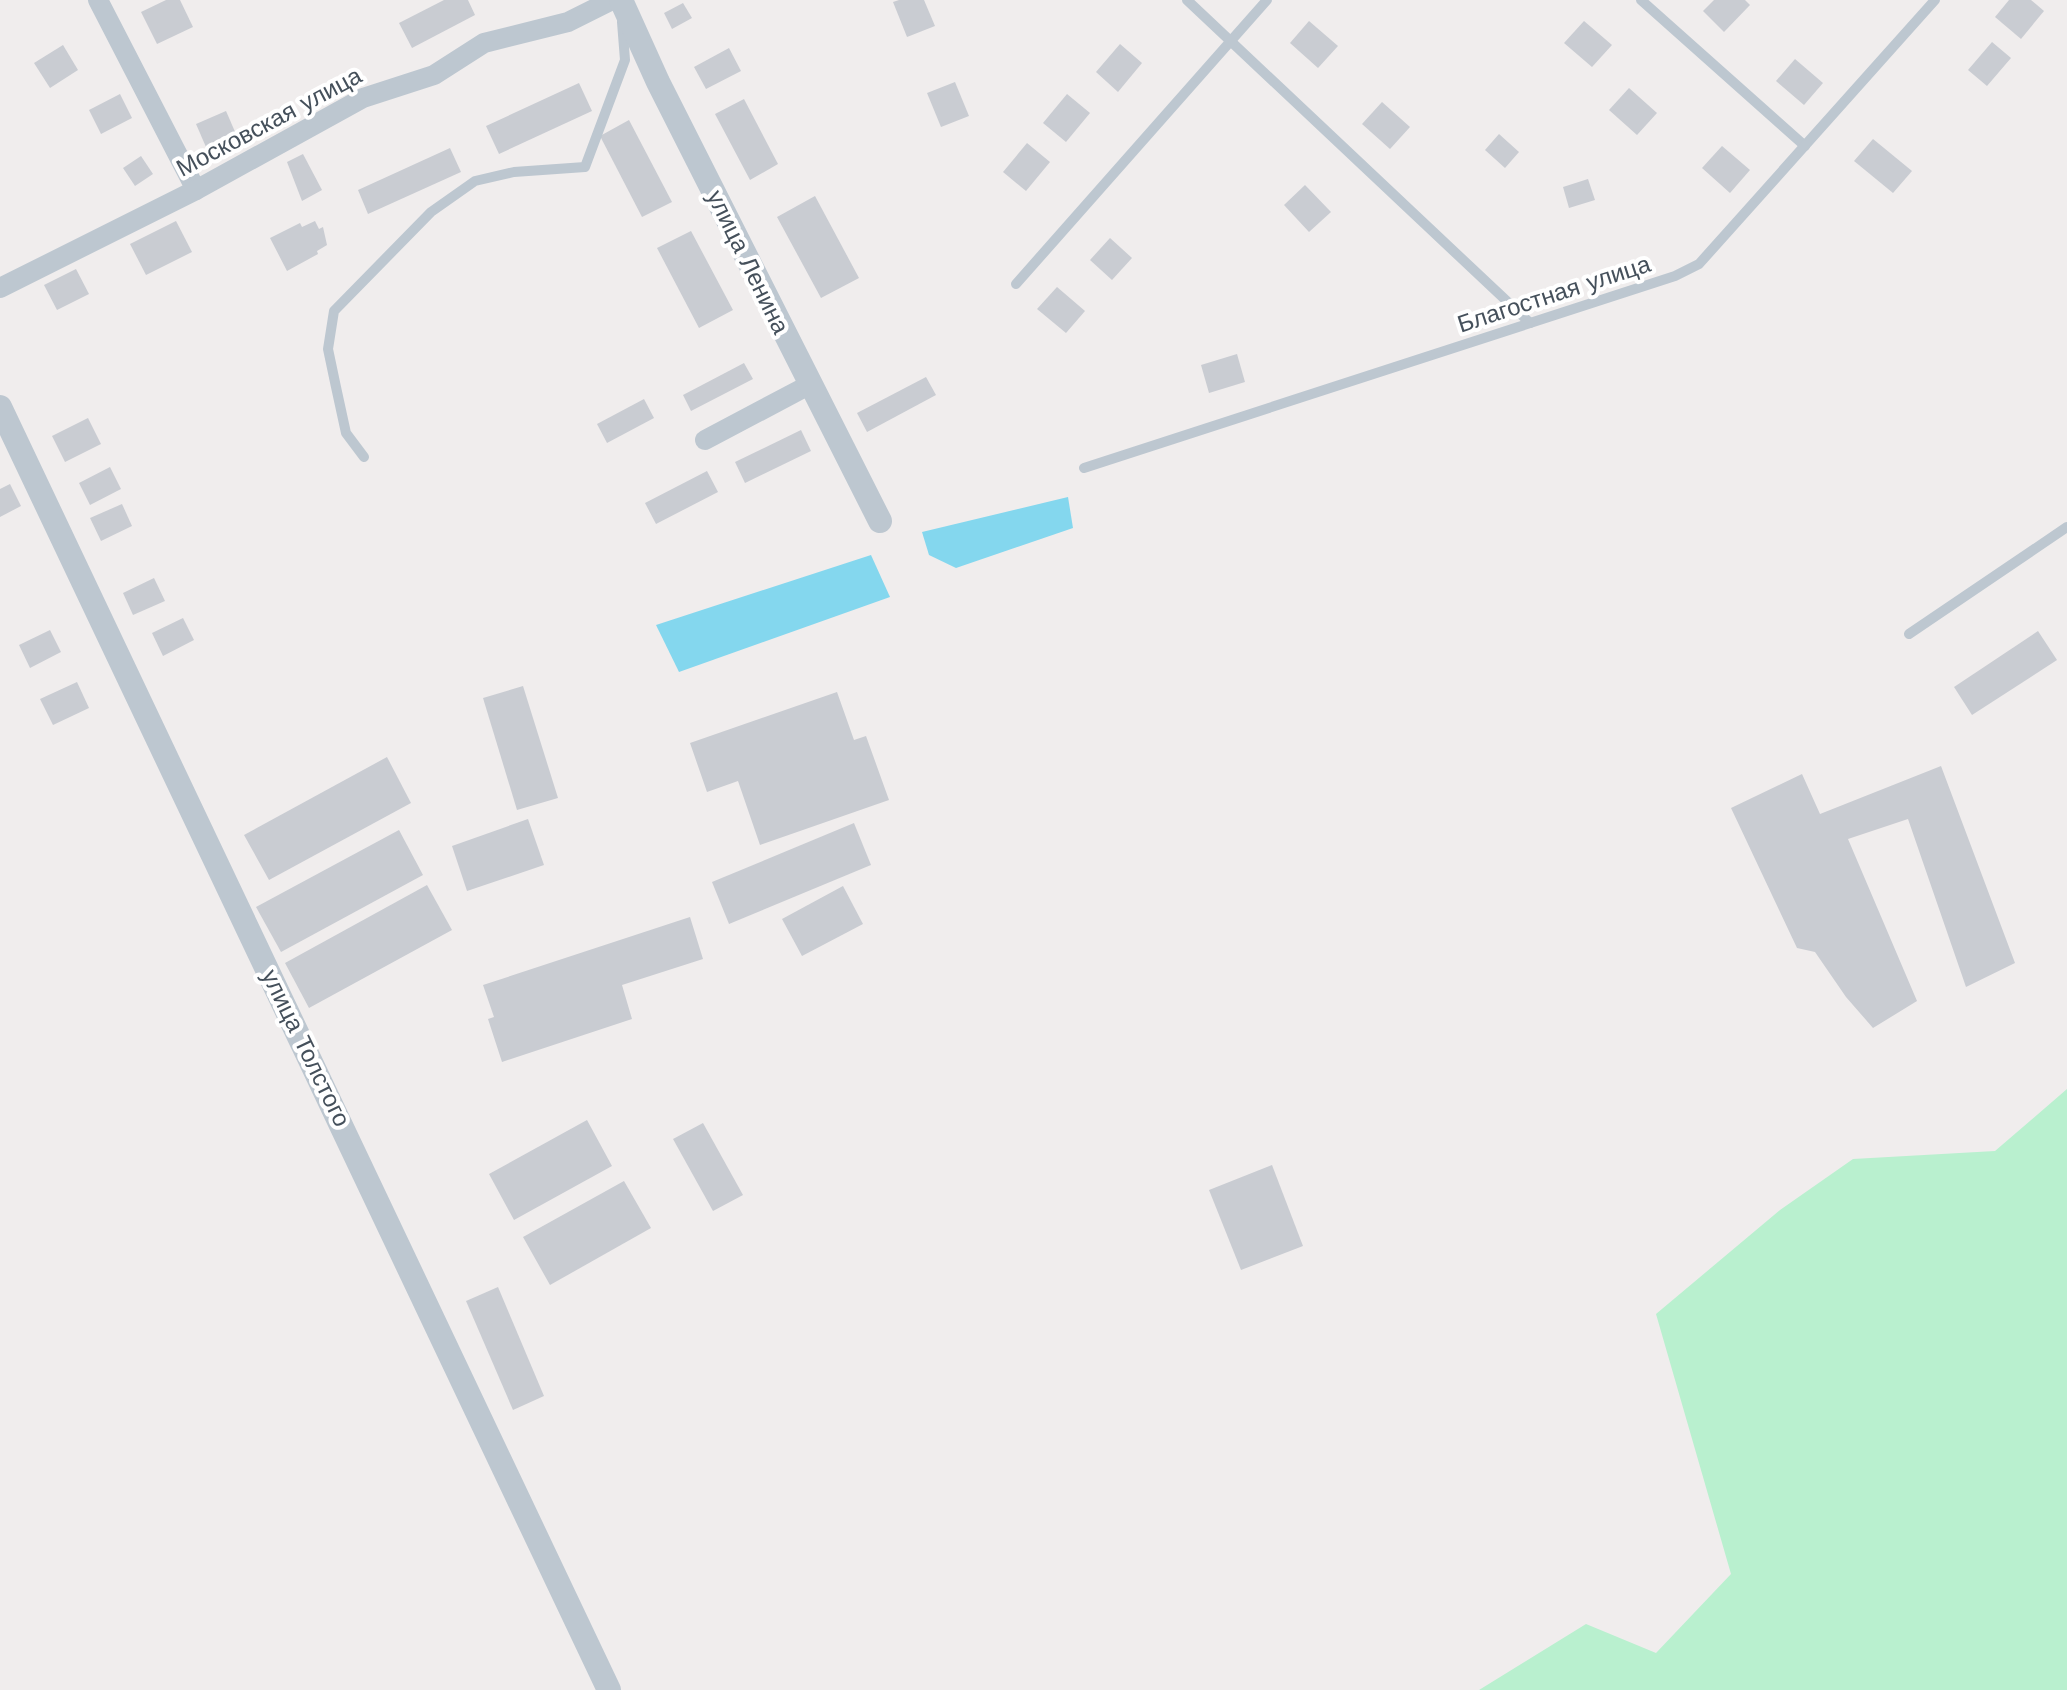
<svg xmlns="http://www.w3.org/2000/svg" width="2067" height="1690" viewBox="0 0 2067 1690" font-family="'Work Sans',sans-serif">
	<rect width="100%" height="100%" fill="#f0eded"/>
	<!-- green -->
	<path fill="#b9f0cf" d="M 2067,1089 L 2067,1690 L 1479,1690 L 1586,1624 L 1656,1653 L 1731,1574 L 1656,1314 L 1780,1210 L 1853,1159 L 1995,1151 Z"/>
	<!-- water -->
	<g fill="#84d7ee">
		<path d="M 1068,497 L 1073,528 L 956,568 L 929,555 L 922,532 Z"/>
		<path d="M 871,555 L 890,597 L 679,672 L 656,625 Z"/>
	</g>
	<!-- building -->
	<g fill="#c9ccd2">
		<path d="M 166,0 L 180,0 L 193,27 L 157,44 L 141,12 Z"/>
		<path d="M 444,0 L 468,0 L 475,15 L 412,48 L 399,23 Z"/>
		<path d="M 899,0 L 924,0 L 935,26 L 907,37 L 893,2 Z"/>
		<path d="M 1714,0 L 1745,0 L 1750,5 L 1724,32 L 1703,11 Z"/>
		<path d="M 2009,0 L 2031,0 L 2044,11 L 2021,39 L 1995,17 Z"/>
		<path d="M 683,3 L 692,18 L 672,29 L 664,13 Z"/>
		<path d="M 1309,21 L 1338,46 L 1318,68 L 1290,43 Z"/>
		<path d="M 1584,21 L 1612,45 L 1592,67 L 1564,43 Z"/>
		<path d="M 1992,42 L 2011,58 L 1987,86 L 1968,70 Z"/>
		<path d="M 1120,44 L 1142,63 L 1118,92 L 1096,72 Z"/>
		<path d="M 63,45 L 78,70 L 50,88 L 34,63 Z"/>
		<path d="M 729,48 L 741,71 L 706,89 L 694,67 Z"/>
		<path d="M 1795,59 L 1823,83 L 1804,105 L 1776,81 Z"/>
		<path d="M 955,82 L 969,116 L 941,127 L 927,93 Z"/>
		<path d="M 579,83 L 592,111 L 499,154 L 486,126 Z"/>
		<path d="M 1629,88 L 1657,113 L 1637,135 L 1609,110 Z"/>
		<path d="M 120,94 L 132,118 L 101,134 L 89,110 Z"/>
		<path d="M 1067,94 L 1090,113 L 1066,142 L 1043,123 Z"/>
		<path d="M 744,99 L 778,164 L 750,180 L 715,114 Z"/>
		<path d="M 1382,102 L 1410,127 L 1390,149 L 1362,124 Z"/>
		<path d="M 226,111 L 236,134 L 206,147 L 196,124 Z"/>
		<path d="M 629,120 L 672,202 L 642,217 L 600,136 Z"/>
		<path d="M 1499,134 L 1519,152 L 1505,168 L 1485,150 Z"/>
		<path d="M 1873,139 L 1912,171 L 1893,193 L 1854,161 Z"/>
		<path d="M 1027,143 L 1050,162 L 1026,191 L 1003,172 Z"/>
		<path d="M 1722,146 L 1750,170 L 1730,193 L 1702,168 Z"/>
		<path d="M 450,148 L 461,172 L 368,214 L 358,190 Z"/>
		<path d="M 303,154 L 322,190 L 302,201 L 287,162 Z"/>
		<path d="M 141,156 L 153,174 L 135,186 L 123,168 Z"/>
		<path d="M 1588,179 L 1595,200 L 1569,208 L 1563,187 Z"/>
		<path d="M 1305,185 L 1331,212 L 1309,232 L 1284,205 Z"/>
		<path d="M 815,196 L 859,278 L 821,298 L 777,217 Z"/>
		<path d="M 176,221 L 192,252 L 146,275 L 130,244 Z"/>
		<path d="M 315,221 L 319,229 L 323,227 L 327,245 L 317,251 L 318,254 L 287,271 L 270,238 L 300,223 L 302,227 Z"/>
		<path d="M 691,231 L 733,310 L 699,328 L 657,248 Z"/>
		<path d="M 1110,238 L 1132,258 L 1112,280 L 1090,260 Z"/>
		<path d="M 76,269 L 89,294 L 57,310 L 44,285 Z"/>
		<path d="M 1057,287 L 1085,311 L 1066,333 L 1037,309 Z"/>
		<path d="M 1237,354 L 1245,382 L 1209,393 L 1201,365 Z"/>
		<path d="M 744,363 L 753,379 L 691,411 L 683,395 Z"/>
		<path d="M 926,377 L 936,395 L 867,432 L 857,413 Z"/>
		<path d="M 644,399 L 654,418 L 607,443 L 597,424 Z"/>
		<path d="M 88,418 L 101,444 L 65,462 L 52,436 Z"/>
		<path d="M 801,430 L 811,451 L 745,483 L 735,462 Z"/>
		<path d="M 110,467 L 121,489 L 90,505 L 79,483 Z"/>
		<path d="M 707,471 L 718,492 L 656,524 L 645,503 Z"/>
		<path d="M 10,484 L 21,506 L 0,517 L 0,489 Z"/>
		<path d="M 122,504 L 132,526 L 101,541 L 90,518 Z"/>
		<path d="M 154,578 L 165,601 L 133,615 L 123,593 Z"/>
		<path d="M 183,618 L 194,640 L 163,656 L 152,633 Z"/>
		<path d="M 50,630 L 61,652 L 30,668 L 19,645 Z"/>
		<path d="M 2038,631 L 2057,660 L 1972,715 L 1954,687 Z"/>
		<path d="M 77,682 L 89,708 L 53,725 L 40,699 Z"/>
		<path d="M 523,686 L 558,798 L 517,810 L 483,698 Z"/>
		<path d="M 837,692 L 854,740 L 866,736 L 889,800 L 760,845 L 738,781 L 707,792 L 690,743 Z"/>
		<path d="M 387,757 L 411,803 L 269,880 L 244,835 Z"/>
		<path d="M 1941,766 L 2015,963 L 1966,987 L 1908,819 L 1848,839 L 1917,1001 L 1873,1028 L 1846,997 L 1815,952 L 1797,948 L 1731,808 L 1802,774 L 1820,814 Z"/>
		<path d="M 528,819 L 544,865 L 467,891 L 452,846 Z"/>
		<path d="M 854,823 L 871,865 L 729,924 L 712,882 Z"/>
		<path d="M 399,830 L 423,875 L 281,952 L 256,907 Z"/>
		<path d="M 427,885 L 452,930 L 309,1008 L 285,963 Z"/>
		<path d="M 843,886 L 863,924 L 802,956 L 782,919 Z"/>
		<path d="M 690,917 L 703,959 L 622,985 L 632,1019 L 502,1062 L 488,1019 L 494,1017 L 483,985 Z"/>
		<path d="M 587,1120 L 612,1166 L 514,1220 L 489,1174 Z"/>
		<path d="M 703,1123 L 743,1195 L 713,1211 L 673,1139 Z"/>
		<path d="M 1272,1165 L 1303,1246 L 1241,1270 L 1209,1190 Z"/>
		<path d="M 624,1181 L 651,1228 L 550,1285 L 523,1237 Z"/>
		<path d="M 498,1287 L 544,1396 L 513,1410 L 466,1301 Z"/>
	</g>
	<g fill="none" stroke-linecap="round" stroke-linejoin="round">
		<!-- service -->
		<g stroke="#bdc7d0" stroke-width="10">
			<path d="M 1187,0 L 1530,323"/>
			<path d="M 1641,0 L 1805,146"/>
			<path d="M 1016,284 L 1267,0"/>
			<path d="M 364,457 L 346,433 L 336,387 L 328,349 L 334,311 L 431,212 L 475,181 L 514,172 L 585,167 L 625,60 L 622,22"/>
			<path d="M 1084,468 L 1675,276 L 1699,264 L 1935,0"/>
			<path d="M 1909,634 L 2067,527"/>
		</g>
		<!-- minor -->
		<g stroke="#bdc7d0" stroke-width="20">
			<path d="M 98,0 L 196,190"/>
			<path d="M 0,288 L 196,190 L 363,98 L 434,75 L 484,43 L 568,22 L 612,0"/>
			<path d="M 705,440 L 809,385"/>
		</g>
		<!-- tertiary -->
		<g stroke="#bdc7d0" stroke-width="24">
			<path d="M 621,0 L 658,82 L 880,521"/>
			<path d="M 0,407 L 609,1690"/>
		</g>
	</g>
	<g text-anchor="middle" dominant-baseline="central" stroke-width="8" stroke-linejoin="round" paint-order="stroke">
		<!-- street labels -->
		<g font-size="24" fill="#45505b" stroke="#fff">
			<text transform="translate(269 122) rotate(-28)">Московская улица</text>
			<text transform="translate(748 262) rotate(64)">улица Ленина</text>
			<text transform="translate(1554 294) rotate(-18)">Благостная улица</text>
			<text transform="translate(306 1048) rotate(64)">улица Толстого</text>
		</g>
	</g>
</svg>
